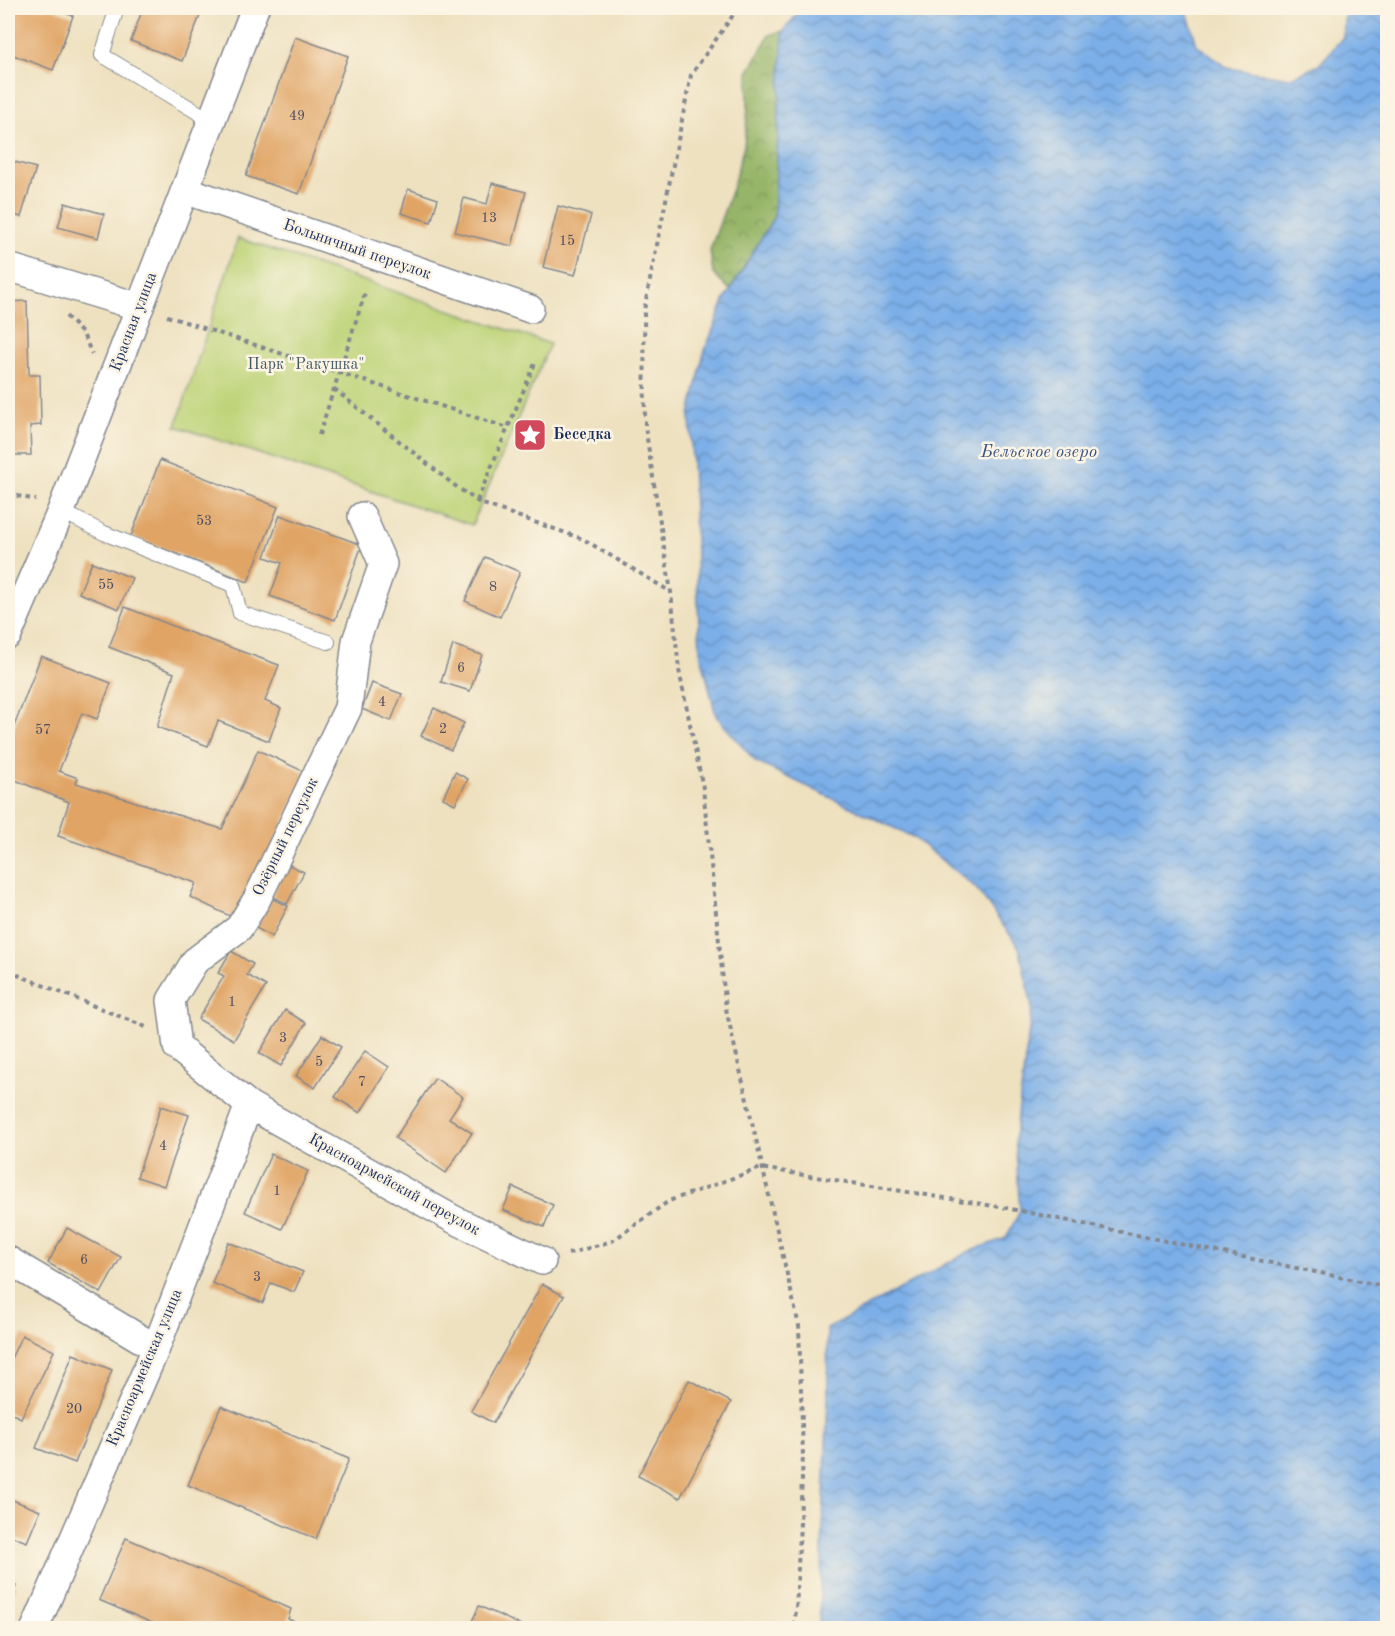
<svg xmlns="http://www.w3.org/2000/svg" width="1395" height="1636" viewBox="0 0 1395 1636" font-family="'Old Standard TT',serif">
	<defs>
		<pattern id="forest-crowns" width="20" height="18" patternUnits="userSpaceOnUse" patternTransform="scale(1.5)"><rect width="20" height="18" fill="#96b568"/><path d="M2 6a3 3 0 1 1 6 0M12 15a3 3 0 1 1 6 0" fill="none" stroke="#7a9459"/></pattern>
		<pattern id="water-waves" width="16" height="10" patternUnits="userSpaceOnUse" patternTransform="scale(1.5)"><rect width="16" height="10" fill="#7bafe8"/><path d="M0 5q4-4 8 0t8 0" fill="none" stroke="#648fbf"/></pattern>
	</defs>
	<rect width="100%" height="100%" fill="#fcf5e5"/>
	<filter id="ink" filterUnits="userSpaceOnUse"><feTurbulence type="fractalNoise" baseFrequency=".0167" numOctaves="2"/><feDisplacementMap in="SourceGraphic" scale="12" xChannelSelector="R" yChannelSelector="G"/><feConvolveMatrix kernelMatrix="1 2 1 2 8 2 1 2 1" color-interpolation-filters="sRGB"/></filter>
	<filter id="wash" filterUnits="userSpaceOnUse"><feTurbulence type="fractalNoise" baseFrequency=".008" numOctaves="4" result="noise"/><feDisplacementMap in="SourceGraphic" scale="24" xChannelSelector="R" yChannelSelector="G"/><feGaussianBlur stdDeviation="1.35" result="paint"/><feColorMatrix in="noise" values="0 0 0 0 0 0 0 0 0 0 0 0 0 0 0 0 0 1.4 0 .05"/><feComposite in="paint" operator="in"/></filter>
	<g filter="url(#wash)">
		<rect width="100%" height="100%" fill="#eee1c0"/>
		<!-- forest -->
		<path fill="url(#forest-crowns)" stroke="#587263" stroke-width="1.5" d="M 783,31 L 774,217 L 730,290 L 713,273 L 710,250 L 732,189 L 744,146 L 748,109 L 748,73 L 769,35 Z"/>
		<!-- green -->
		<path fill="#bdd377" stroke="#6c816a" stroke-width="1.5" d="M 238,238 L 550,344 L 472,525 L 176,426 Z"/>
		<!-- water -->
		<path fill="url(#water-waves)" stroke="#4b6fa3" stroke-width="1.5" d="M 802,8 L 1186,8 L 1197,45 L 1228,68 L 1290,78 L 1319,65 L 1343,37 L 1345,8 L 1387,8 L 1387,1628 L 819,1628 L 828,1396 L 827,1329 L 968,1252 L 1006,1238 L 1020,1211 L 1015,1137 L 1032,1007 L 1019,947 L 976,888 L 913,837 L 756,762 L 716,716 L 700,650 L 690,415 L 704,353 L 724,301 L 774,217 L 783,31 Z"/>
		<g id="blocks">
			<!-- building -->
			<g fill="#e0a465">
				<path d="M 8,8 L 51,8 L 73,16 L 53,70 L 8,53 Z"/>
				<path d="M 143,8 L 203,8 L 182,61 L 131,41 Z"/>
				<path d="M 659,8 L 673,8 L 671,13 Z"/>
				<path d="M 295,37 L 348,56 L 299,194 L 246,176 Z"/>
				<path d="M 8,160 L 36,168 L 21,217 L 8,213 Z"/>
				<path d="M 492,183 L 526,192 L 512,246 L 455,232 L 464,198 L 487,204 Z"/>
				<path d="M 408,189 L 438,199 L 431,222 L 401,213 Z"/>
				<path d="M 65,203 L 104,214 L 98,238 L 58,227 Z"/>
				<path d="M 558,206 L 591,215 L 575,275 L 543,267 Z"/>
				<path d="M 27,301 L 29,375 L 40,375 L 41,425 L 30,426 L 31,455 L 8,455 L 8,302 Z"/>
				<path d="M 160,460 L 278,507 L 248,582 L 131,536 Z"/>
				<path d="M 280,515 L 362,545 L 335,620 L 270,596 L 282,563 L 265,557 Z"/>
				<path d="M 485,557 L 520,572 L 500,617 L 465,601 Z"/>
				<path d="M 92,562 L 132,578 L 119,609 L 79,593 Z"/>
				<path d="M 125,607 L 191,633 L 279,665 L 265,701 L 281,708 L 269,741 L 218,721 L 208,746 L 157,727 L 174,673 L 109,647 Z"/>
				<path d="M 453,645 L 482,655 L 470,691 L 441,682 Z"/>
				<path d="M 41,656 L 111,683 L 97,719 L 82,713 L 59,771 L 78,778 L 76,783 L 222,829 L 258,750 L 307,773 L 238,920 L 190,897 L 196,883 L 58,836 L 69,802 L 8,777 L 8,742 Z"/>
				<path d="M 372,683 L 402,694 L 391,721 L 362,709 Z"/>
				<path d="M 434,708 L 464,723 L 451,750 L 421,736 Z"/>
				<path d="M 455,772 L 468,779 L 455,804 L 443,798 Z"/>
				<path d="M 287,864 L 304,872 L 287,904 L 272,896 Z"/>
				<path d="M 271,898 L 288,906 L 272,937 L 256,928 Z"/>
				<path d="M 231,951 L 253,964 L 247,975 L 266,986 L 234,1040 L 198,1019 L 224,976 L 218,973 Z"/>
				<path d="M 285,1010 L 306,1023 L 281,1066 L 259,1053 Z"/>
				<path d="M 322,1035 L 341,1047 L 315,1088 L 296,1076 Z"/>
				<path d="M 365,1051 L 389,1067 L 360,1113 L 335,1097 Z"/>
				<path d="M 435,1078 L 463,1097 L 449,1118 L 472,1133 L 446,1173 L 395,1138 Z"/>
				<path d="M 161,1106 L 189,1115 L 164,1186 L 137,1177 Z"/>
				<path d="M 271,1154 L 308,1171 L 282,1229 L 245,1212 Z"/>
				<path d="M 513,1187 L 553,1205 L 544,1227 L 503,1210 Z"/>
				<path d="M 67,1228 L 121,1257 L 101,1293 L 48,1263 Z"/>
				<path d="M 228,1242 L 303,1272 L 294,1292 L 271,1283 L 263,1303 L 212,1283 Z"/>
				<path d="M 542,1284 L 564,1296 L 493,1423 L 471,1411 Z"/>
				<path d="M 22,1335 L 54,1351 L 21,1418 L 8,1412 L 8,1365 Z"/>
				<path d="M 73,1354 L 112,1370 L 75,1463 L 36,1448 Z"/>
				<path d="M 689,1380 L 731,1402 L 680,1498 L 638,1476 Z"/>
				<path d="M 221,1406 L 349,1459 L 316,1539 L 188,1485 Z"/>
				<path d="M 8,1498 L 40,1511 L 27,1542 L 8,1535 Z"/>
				<path d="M 126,1538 L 291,1609 L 288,1619 L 309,1628 L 164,1628 L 99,1600 Z"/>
				<path d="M 8,1583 L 16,1586 L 8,1606 Z"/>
				<path d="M 479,1606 L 523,1626 L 522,1628 L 469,1628 Z"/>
			</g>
		</g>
	</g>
	<g filter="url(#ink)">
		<use href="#blocks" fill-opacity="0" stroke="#84888f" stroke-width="1.5"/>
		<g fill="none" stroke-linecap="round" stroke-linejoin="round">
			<!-- service casing -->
			<g stroke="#84888f" stroke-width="16">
				<g id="service">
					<path d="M 117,8 L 102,55 L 212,121"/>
					<path d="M 61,511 L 104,533 L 233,585 L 240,613 L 328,642"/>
				</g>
			</g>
			<!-- minor casing -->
			<g stroke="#84888f" stroke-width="30">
				<g id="minor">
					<path d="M 185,190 L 530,309"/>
					<path d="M 8,267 L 140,307"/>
					<path d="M 362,516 L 383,564 L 356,641 L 348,708 L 257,899 L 239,928 L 195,961 L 171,1000 L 177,1047 L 249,1105 L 455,1220 L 542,1261"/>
					<path d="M 8,635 L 61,511 L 255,8"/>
					<path d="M 8,1260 L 156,1348"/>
					<path d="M 35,1628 L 156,1348 L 249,1105"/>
				</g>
			</g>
			<!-- path -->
			<g stroke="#84888f" stroke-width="4" stroke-dasharray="4.5 4.5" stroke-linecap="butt">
				<path d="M 738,8 L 691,75 L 644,310 L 645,426 L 671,592 L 679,670 L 703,788 L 726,1009 L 799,1326 L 803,1456 L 796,1611 L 793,1628"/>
				<path d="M 66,316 L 83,334 L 92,354"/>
				<path d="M 167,316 L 508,428"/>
				<path d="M 334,389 L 454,485 L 480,503 L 583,539 L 671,592"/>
				<path d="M 319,435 L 366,290"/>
				<path d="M 8,494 L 36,500"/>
				<path d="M 477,501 L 536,361"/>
				<path d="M 8,971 L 146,1027"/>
				<path d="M 568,1254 L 612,1241 L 669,1201 L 761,1168 L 1006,1208 L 1388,1287"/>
			</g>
			<!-- service -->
			<use href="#service" stroke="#fff" stroke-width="14"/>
			<!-- minor -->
			<use href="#minor" stroke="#fff" stroke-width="27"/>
		</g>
	</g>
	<!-- icons -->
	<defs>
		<g id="sight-square" transform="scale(1.725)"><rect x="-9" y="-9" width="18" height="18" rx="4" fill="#d1495b" stroke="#fcf5e5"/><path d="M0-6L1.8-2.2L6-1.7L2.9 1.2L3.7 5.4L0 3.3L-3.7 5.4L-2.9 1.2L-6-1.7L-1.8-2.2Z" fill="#fff"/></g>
	</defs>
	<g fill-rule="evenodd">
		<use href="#sight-square" x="530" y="435"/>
	</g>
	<g text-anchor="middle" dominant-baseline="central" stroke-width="5" stroke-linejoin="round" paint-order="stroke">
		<!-- number labels -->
		<g font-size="14" fill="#4c4c60">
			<text x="297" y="116">49</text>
			<text x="489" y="218">13</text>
			<text x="567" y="241">15</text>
			<text x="204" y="521">53</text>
			<text x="106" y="585">55</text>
			<text x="493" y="587">8</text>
			<text x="461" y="668">6</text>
			<text x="382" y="702">4</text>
			<text x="443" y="729">2</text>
			<text x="43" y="730">57</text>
			<text x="232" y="1002">1</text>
			<text x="283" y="1038">3</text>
			<text x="319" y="1062">5</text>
			<text x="362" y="1082">7</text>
			<text x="163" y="1146">4</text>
			<text x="277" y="1191">1</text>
			<text x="84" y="1260">6</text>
			<text x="257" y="1277">3</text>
			<text x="74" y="1409">20</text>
		</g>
		<!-- street labels -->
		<g font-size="16" fill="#1b2f5e" stroke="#fcf5e5">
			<text transform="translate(357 250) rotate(19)">Больничный переулок</text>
			<text transform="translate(134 322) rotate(-69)">Красная улица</text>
			<text transform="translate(286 837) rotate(-64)">Озёрный переулок</text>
			<text transform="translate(394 1185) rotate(29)">Красноармейский переулок</text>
			<text transform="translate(145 1368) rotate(-67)">Красноармейская улица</text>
		</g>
		<!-- park labels -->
		<g font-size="16" fill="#445864" stroke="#fcf5e5">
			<text x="306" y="365">Парк "Ракушка"</text>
		</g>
		<!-- poi labels -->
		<g font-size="16" font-weight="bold" fill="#1b2f5e" stroke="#fcf5e5" text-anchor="start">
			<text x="553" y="435">Беседка</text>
		</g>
		<!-- water labels -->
		<g font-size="18" font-style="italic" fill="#385587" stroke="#fcf5e5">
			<text x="1039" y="452">Бельское озеро</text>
		</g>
	</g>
	<!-- margin -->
	<rect width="1395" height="1636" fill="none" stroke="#fcf5e5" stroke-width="30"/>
</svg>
